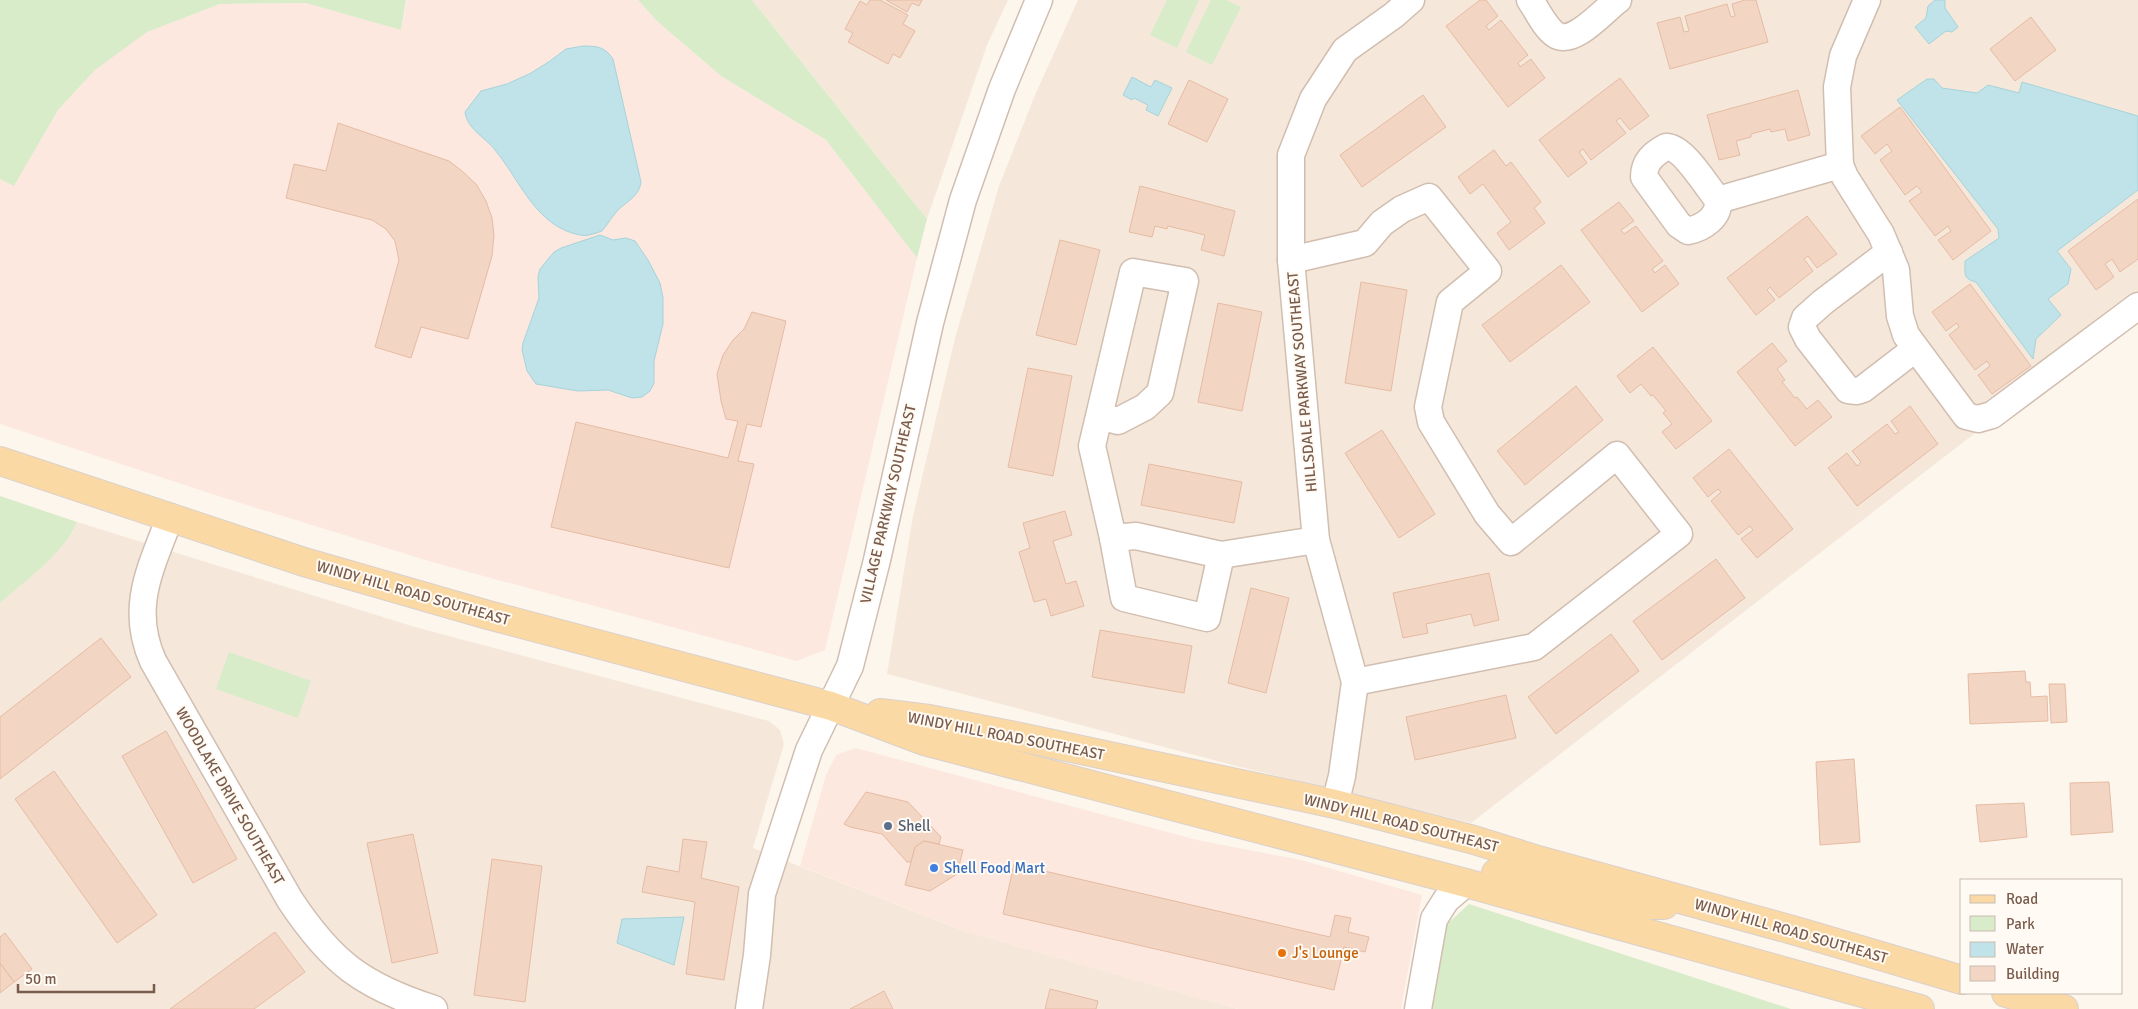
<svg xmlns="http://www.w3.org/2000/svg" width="2138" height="1009" viewBox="0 0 2138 1009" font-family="Signika,sans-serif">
	<rect width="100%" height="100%" fill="#fdf6ec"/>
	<!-- residential -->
	<g fill="#f5e8da">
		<path d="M 752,0 L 1008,0 L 987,45 L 927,219 Z"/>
		<path d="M 1078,0 L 2138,0 L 2138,307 L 1471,823 L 1240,767 L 887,674 L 913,516 L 955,338 L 999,186 L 1035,95 Z"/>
		<path d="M 77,522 L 415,627 L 769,721 L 780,730 L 784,744 L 753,848 L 961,930 L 1238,1009 L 0,1009 L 0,603 L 37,571 L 72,533 Z"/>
	</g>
	<!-- commercial -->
	<g fill="#fde8e0">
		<path d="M 407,0 L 638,0 L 658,22 L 721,76 L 826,140 L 917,258 L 825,650 L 797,661 L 432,562 L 221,497 L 0,424 L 0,179 L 14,186 L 58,110 L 95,70 L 146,32 L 220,4 L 307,3 L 401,30 Z"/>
		<path d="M 856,748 L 1197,840 L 1301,860 L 1422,895 L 1401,1009 L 1238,1009 L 961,930 L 800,866 L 826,775 L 836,755 Z"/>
	</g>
	<!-- green -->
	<g fill="#d8ecc9">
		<path d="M 0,0 L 406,0 L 401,30 L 306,3 L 220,4 L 147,32 L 95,70 L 58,110 L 14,186 L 0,179 Z"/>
		<path d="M 638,0 L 752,0 L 927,219 L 917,258 L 826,140 L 721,76 L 658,22 Z"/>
		<path d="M 1167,0 L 1199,0 L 1177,48 L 1150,35 Z"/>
		<path d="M 1211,0 L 1226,0 L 1241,7 L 1212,65 L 1186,52 Z"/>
		<path d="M 0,496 L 77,522 C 66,551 24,582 0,603 Z"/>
		<path d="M 229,652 L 311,681 L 298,718 L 216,689 Z"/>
		<path d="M 1469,904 L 1791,1009 L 1429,1009 L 1445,926 Z"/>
	</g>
	<!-- water -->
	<g fill="#bfe3e8" stroke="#a5d3da">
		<path d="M 1935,0 L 1945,0 L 1945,8 L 1958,27 L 1952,32 L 1946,31 L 1929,44 L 1915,27 L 1926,18 L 1928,6 Z"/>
		<path d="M 583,46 C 598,46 605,47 613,59 L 641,182 C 639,196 629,200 619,209 C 613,215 608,224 602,231 C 596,233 586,237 580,235 C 536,227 520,180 495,150 C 485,137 467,129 465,112 L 481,91 L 507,84 L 531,73 L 550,61 L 566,49 Z"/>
		<path d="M 1132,77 L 1151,87 L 1155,80 L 1172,88 L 1158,116 L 1146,110 L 1148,105 L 1134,98 L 1132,100 L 1123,95 Z"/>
		<path d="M 1927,79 L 1934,79 L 1942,88 L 1977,93 L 1988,85 L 2019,93 L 2022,82 L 2138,116 L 2138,190 L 2057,251 L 2071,269 L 2068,284 L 2048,299 L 2061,315 L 2036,339 L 2033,359 L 1976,282 C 1963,279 1965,274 1965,261 L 1999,238 L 1998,229 L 1897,100 Z"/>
		<path d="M 600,235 L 613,240 L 626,238 L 635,241 L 648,260 L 660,283 L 663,298 L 663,324 L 654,361 L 654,383 L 650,391 L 642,397 L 632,398 L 608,390 L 578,391 L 536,384 L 527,371 L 522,350 L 523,343 L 539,298 L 538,277 L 540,269 L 554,252 L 561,248 Z"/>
		<path d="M 684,917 L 674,965 L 617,943 L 622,919 Z"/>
	</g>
	<!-- building -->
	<g fill="#f3d5c3" stroke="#e6bba3">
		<path d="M 870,0 L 880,0 L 908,15 L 903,24 L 915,31 L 900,58 L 893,54 L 888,64 L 848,42 L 853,33 L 845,29 L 860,1 L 867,5 Z"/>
		<path d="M 886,0 L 922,0 L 919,6 L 912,3 L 907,12 Z"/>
		<path d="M 1480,0 L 1486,0 L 1498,16 L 1486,26 L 1489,30 L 1501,20 L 1528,55 L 1518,63 L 1520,67 L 1531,59 L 1545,78 L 1508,107 L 1446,26 Z"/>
		<path d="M 1745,0 L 1756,0 L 1768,42 L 1670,69 L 1657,23 L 1680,17 L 1684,32 L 1689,31 L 1685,16 L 1727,4 L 1731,17 L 1735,16 L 1732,4 Z"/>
		<path d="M 2031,17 L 2056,50 L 2015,81 L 1990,49 Z"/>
		<path d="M 1620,78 L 1649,116 L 1630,130 L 1620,118 L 1616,121 L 1626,133 L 1591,160 L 1583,149 L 1579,152 L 1587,163 L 1568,177 L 1539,140 Z"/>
		<path d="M 1189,80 L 1228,99 L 1207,142 L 1168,124 Z"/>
		<path d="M 1798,90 L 1810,135 L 1788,141 L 1785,129 L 1771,132 L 1770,129 L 1751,134 L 1751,137 L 1736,141 L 1740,155 L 1719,160 L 1707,115 Z"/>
		<path d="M 1423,95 L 1446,127 L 1362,187 L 1340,155 Z"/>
		<path d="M 1900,107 L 1991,231 L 1953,260 L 1938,240 L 1951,231 L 1948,226 L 1935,236 L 1909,201 L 1922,192 L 1917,186 L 1905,195 L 1880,160 L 1892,151 L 1887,144 L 1875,154 L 1861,136 Z"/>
		<path d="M 338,123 L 449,161 L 462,171 L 476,184 L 486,201 L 492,218 L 494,235 L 492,256 L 468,339 L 421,327 L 411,358 L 375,347 L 399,260 L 395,241 L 386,229 L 372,220 L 286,198 L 294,164 L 326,171 Z"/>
		<path d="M 1494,150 L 1506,166 L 1511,162 L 1541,202 L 1534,208 L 1545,223 L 1509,250 L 1497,233 L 1511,222 L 1483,184 L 1470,194 L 1458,177 Z"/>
		<path d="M 1140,186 L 1235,211 L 1224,256 L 1201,250 L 1205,235 L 1168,226 L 1167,229 L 1155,226 L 1152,237 L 1129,232 Z"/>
		<path d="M 2138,199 L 2138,259 L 2120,272 L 2112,259 L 2105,264 L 2114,277 L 2096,290 L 2068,251 Z"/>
		<path d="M 1619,202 L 1634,221 L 1621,230 L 1624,234 L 1636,226 L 1663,261 L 1652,269 L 1655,273 L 1665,265 L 1679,284 L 1642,312 L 1581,230 Z"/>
		<path d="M 1807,216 L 1837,254 L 1817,268 L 1808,256 L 1804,259 L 1813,271 L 1779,298 L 1770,287 L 1767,290 L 1775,300 L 1756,315 L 1727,278 Z"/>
		<path d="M 1060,240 L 1100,250 L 1076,345 L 1036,335 Z"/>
		<path d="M 1561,265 L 1590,302 L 1510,362 L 1482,325 Z"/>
		<path d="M 1361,282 L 1407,290 L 1391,391 L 1345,383 Z"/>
		<path d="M 1970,284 L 2031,366 L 1992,394 L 1978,375 L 1990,366 L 1987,361 L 1975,370 L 1949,335 L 1959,327 L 1957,323 L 1946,331 L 1932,312 Z"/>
		<path d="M 1218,303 L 1262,312 L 1242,411 L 1198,402 Z"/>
		<path d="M 752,312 L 786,321 L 761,427 L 747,424 L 738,461 L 754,464 L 729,568 L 551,527 L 576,422 L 728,458 L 738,421 L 726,419 L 721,401 L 717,374 L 723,355 L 733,340 L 744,329 Z"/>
		<path d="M 1772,343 L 1787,361 L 1777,369 L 1785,380 L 1782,382 L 1795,398 L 1797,397 L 1807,409 L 1818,400 L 1832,417 L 1795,446 L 1737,372 Z"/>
		<path d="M 1653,347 L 1712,421 L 1676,449 L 1662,432 L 1672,424 L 1663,413 L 1666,411 L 1653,395 L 1651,396 L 1641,384 L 1630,393 L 1617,376 Z"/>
		<path d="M 1028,368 L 1072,376 L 1053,476 L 1008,467 Z"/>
		<path d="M 1576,386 L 1603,420 L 1525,485 L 1497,451 Z"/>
		<path d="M 1910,406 L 1938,444 L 1857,506 L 1828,468 L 1847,453 L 1857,466 L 1861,462 L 1852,451 L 1887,424 L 1895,434 L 1899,432 L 1891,421 Z"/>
		<path d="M 1382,430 L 1435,514 L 1399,538 L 1345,453 Z"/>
		<path d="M 1729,449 L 1793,529 L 1757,558 L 1741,539 L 1753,530 L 1750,526 L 1738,535 L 1711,501 L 1721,492 L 1718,489 L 1708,497 L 1693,478 Z"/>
		<path d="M 1149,464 L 1242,482 L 1234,523 L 1141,505 Z"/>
		<path d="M 1065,511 L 1072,535 L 1053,541 L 1066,584 L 1076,581 L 1084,606 L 1051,616 L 1046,599 L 1034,602 L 1019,552 L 1030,548 L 1023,523 Z"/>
		<path d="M 1716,559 L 1745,598 L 1662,660 L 1633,621 Z"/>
		<path d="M 1489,573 L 1499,620 L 1474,626 L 1471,614 L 1426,624 L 1428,633 L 1403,638 L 1393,593 Z"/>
		<path d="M 1251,588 L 1289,598 L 1266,693 L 1228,683 Z"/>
		<path d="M 1100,630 L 1192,646 L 1184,693 L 1092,677 Z"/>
		<path d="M 1611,634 L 1639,671 L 1556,734 L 1528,697 Z"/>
		<path d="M 101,638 L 131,677 L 0,779 L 0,717 Z"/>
		<path d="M 2025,671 L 2026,682 L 2030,682 L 2031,697 L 2047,696 L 2048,721 L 1970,724 L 1968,674 Z"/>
		<path d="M 2049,684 L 2065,684 L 2067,722 L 2051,723 Z"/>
		<path d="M 1506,695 L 1516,738 L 1415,760 L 1406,717 Z"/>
		<path d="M 166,731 L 237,859 L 193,883 L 122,756 Z"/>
		<path d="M 1854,759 L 1860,842 L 1820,845 L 1816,762 Z"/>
		<path d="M 54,771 L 157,915 L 117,943 L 15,799 Z"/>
		<path d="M 2109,782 L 2113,832 L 2071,835 L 2070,783 Z"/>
		<path d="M 866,792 L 908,802 L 941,837 L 939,844 L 924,841 L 915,847 L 911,862 L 907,862 L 882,834 L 850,827 L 844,824 Z"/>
		<path d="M 2024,803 L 2027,837 L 1980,842 L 1976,805 Z"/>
		<path d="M 413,834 L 438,953 L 392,963 L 367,843 Z"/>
		<path d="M 683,839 L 707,842 L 701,878 L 739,887 L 724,980 L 686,974 L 695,902 L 642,892 L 647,866 L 679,872 Z"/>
		<path d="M 924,841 L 963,850 L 957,874 L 930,891 L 905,885 L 915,847 Z"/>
		<path d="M 492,859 L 542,866 L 525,1002 L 474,995 Z"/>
		<path d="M 1014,864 L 1330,937 L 1335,915 L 1351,918 L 1348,932 L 1369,937 L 1365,952 L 1344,947 L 1334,990 L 1003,914 Z"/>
		<path d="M 275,932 L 305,972 L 254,1009 L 170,1009 Z"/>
		<path d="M 5,933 L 32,969 L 14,982 L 0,963 L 0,937 Z"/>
		<path d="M 0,963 L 14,982 L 0,993 Z"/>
		<path d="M 1050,989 L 1098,1001 L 1096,1009 L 1045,1009 Z"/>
		<path d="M 884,991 L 893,1009 L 850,1009 Z"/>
	</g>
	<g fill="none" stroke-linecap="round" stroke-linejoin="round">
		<!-- minor casing -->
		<g stroke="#d1beb0" stroke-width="29">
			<g id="minor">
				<path d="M 1530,0 C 1537,10 1545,28 1556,35 C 1574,46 1604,10 1618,0"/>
				<path d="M 1867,0 L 1843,56 L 1837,87 L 1840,165 L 1845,177 L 1881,234 L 1896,270 L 1900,316 L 1906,335 L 1966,416 L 1978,419 L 1992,415 L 2138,306"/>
				<path d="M 1666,147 C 1683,146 1707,187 1718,200 C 1720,217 1703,228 1688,231 L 1679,225 L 1644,177 C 1644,162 1653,154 1666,147 Z"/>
				<path d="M 1718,200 L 1840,165"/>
				<path d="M 1889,252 L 1823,302 L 1805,318 L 1802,327 L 1808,339 L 1848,390 L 1857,391 L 1863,389 L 1915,349"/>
				<path d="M 1291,260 L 1365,243 L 1382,223 L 1402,209 L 1429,197 L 1488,271 L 1450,302 L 1428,407 L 1431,422 L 1487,514 L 1511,542 L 1617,455 L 1679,534 L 1534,647 L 1355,682"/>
				<path d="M 1099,416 L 1118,421 L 1145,407 L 1160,393 L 1185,281 L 1133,272 L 1092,446 L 1113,538 L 1136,536 L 1221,555 L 1316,540"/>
				<path d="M 170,517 C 151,568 129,607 153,661 L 290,900 C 331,962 362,986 434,1009"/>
				<path d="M 1113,538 L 1124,598 L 1207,618 L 1221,555"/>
				<path d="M 1335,804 L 1342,776 L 1355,682 L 1316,540 L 1291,260 L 1291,155 L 1313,99 L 1345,50 L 1394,15 L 1411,0"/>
				<path d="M 749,1009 L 757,955 L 762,894 L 809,750 L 850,666 L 877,560 L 930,323 L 963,200 L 1002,89 L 1039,0"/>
				<path d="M 1418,1009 L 1434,919 L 1446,900 L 1466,883"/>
			</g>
		</g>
		<!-- major casing -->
		<g stroke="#dad1cd" stroke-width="30">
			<g id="major">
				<path d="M 0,461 L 304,562 L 488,615 L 831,706 L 924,741 L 1466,883 L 1920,1009"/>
				<path d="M 880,713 L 929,719 L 1020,737 L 1335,804 L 1474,840 L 1538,860 L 1796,931 L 1962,980"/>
				<path d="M 1496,873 L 1624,905 L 1664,905"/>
				<path d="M 2006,993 L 2064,1009"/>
			</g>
		</g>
		<!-- minor -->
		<use href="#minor" stroke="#fff" stroke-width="26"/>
		<!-- major -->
		<use href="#major" stroke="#fbd9a5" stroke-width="28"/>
	</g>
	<!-- markers -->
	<circle fill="#5c6f8a" stroke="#fffaf3" stroke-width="2" cx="888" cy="826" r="5"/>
	<circle fill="#3f7fe0" stroke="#fffaf3" stroke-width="2" cx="934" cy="868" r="5"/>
	<circle fill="#e8710a" stroke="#fffaf3" stroke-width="2" cx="1282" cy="953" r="5"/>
	<g text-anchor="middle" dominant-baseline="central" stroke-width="4" stroke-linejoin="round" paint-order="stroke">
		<!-- street labels -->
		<g font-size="15" fill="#7a5c4d" stroke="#fffaf3">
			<text transform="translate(1302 382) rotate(-95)">HILLSDALE PARKWAY SOUTHEAST</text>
			<text transform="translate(888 504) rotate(-77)">VILLAGE PARKWAY SOUTHEAST</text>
			<text transform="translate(413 593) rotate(16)">WINDY HILL ROAD SOUTHEAST</text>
			<text transform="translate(1006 736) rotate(11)">WINDY HILL ROAD SOUTHEAST</text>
			<text transform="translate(230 796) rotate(60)">WOODLAKE DRIVE SOUTHEAST</text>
			<text transform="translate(1401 823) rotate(14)">WINDY HILL ROAD SOUTHEAST</text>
			<text transform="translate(1791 931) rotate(16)">WINDY HILL ROAD SOUTHEAST</text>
		</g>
		<!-- service labels -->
		<g font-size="15" fill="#4e5e75" stroke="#fffaf3" text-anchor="start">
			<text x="898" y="826">Shell</text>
		</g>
		<!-- shop labels -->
		<g font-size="15" fill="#366cbe" stroke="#fffaf3" text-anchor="start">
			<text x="944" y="868">Shell Food Mart</text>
		</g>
		<!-- food labels -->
		<g font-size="15" fill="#c56008" stroke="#fffaf3" text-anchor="start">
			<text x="1292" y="953">J's Lounge</text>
		</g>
	</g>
	<!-- legend -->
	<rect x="1960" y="879" width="162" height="115" fill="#fffaf3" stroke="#cabbb1"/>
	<rect x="1970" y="895" width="25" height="8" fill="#fbd9a5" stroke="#cabbb1"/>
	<text x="2006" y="904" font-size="15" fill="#7a5c4d">Road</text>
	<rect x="1970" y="916" width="25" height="15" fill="#d8ecc9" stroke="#cabbb1"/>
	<text x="2006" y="929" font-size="15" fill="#7a5c4d">Park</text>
	<rect x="1970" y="942" width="25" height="15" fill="#bfe3e8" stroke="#cabbb1"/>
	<text x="2006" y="954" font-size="15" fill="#7a5c4d">Water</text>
	<rect x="1970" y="966" width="25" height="15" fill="#f3d5c3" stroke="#cabbb1"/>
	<text x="2006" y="979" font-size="15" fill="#7a5c4d">Building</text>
	<!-- scale -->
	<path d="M18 984v8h136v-8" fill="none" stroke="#7a5c4d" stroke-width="2.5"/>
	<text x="25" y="984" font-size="15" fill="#7a5c4d" stroke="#fffaf3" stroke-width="4" paint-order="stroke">50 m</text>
</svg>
